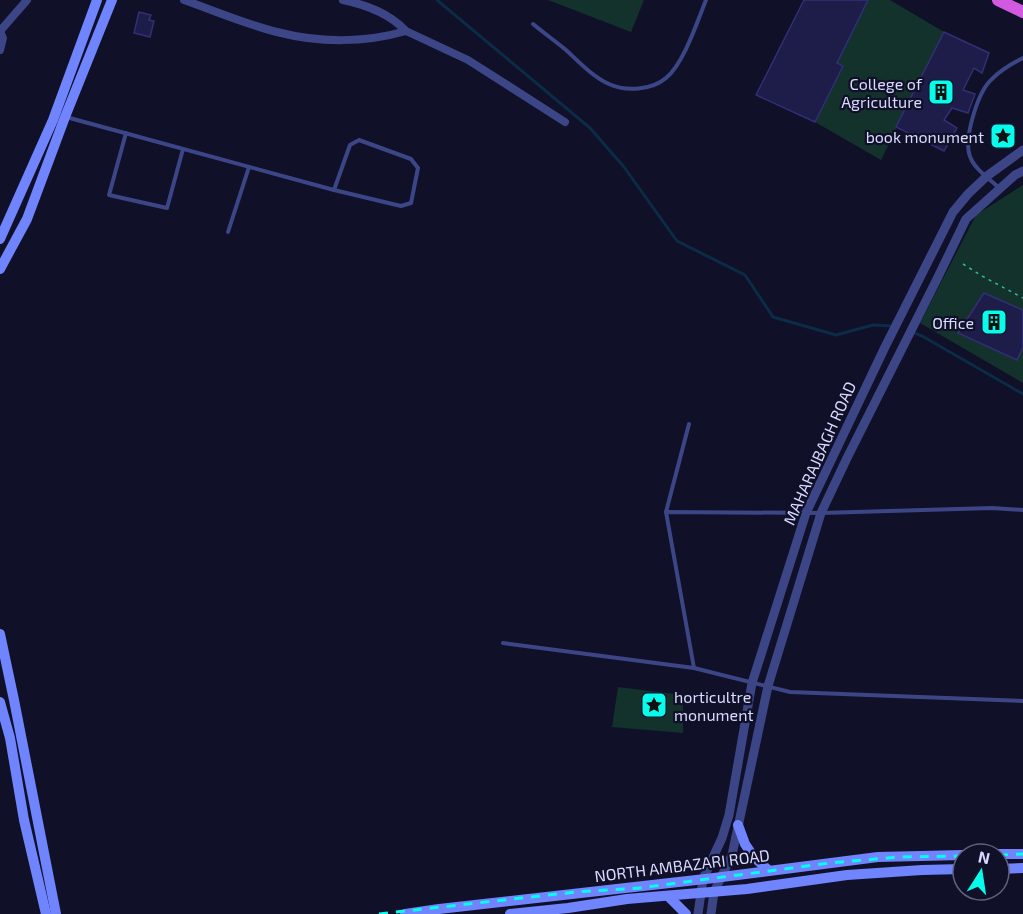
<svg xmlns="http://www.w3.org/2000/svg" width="1023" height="914" viewBox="0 0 1023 914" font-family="'Exo 2',sans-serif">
	<rect width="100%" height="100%" fill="#101028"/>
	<!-- green -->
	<g fill="#13322c">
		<path d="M 548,0 L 644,0 L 631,32 Z"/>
		<path d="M 868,0 L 890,0 L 944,32 L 881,160 L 815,122 L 837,63 Z"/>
		<path d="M 1023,185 L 1023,383 L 920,323 L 976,215 Z"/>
		<path d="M 618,687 L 683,695 L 683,733 L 612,727 Z"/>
	</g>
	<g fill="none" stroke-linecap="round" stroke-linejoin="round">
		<!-- stream -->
		<g stroke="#0b2b46" stroke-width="3">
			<path d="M 437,0 L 590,128 L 624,167 L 677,241 L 745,275 L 773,317 L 836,335 L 873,325 L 892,326"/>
			<path d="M 912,332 L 922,336 L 1023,394"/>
		</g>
	</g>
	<!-- building -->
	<g fill="#1e1c49" stroke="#312f75" stroke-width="1.5">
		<path d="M 804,0 L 868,0 L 837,63 L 843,66 L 815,122 L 756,95 Z"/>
		<path d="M 139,12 L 151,15 L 149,20 L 154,21 L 150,37 L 134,33 Z"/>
		<path d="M 944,32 L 989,53 L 982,73 L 974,68 L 963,90 L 975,94 L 968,113 L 952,108 L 944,120 L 957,128 L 944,151 L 896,127 Z"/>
		<path d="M 984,293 L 1023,310 L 1023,347 L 1017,360 L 958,333 Z"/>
	</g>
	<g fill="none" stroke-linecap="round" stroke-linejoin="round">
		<!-- path -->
		<path stroke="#31b99a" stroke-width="1.5" stroke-dasharray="3 4.5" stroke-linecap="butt" d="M 963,264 L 982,276 L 1023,298"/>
		<!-- service -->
		<g stroke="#3c4687" stroke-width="4">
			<path d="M 533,24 C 544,33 555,41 566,50 C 579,62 593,77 609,84 C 626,92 652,90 666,78 C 684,63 697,22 706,0"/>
			<path d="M 66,117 L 334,190 L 401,206 L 411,203 L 418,168 L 411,159 L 359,140 L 350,145 L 334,190"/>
			<path d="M 126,133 L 109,195 L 167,208 L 183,149"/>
			<path d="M 999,188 C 990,179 972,168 969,153 C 965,135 978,91 992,79 C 1000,71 1013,63 1023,58"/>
			<path d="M 228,232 L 249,167"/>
			<path d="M 666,512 L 689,424"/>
			<path d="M 503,643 L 694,668 L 790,692 L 1023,701"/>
			<path d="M 694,668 L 666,512 L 821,513 L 992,508 L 1023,510"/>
		</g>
		<!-- minor -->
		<g stroke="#3c4687" stroke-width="8">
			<path d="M 184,0 C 215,11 245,24 277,32 C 319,43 365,43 406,31 L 468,60 L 565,122"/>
			<path d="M 343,0 C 367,5 389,13 406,31"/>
			<path d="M 0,50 L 3,38 L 0,31 L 27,0"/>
		</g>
		<!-- tertiary -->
		<g stroke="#3c4687" stroke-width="9">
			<path d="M 698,914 L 703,879 L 722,838 L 729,815 L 752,683 L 806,513 L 885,347 L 953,212 L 968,194 L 987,176 L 1023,150"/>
			<path d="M 711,914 L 714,892 L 732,855 L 768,686 L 821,513 L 847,458 L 937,279 L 966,219 L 1015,175 L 1023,171"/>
		</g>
		<!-- secondary -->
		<g stroke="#7084fe" stroke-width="10">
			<path d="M 0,239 L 53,120 L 97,0"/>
			<path d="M 0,269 L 27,219 L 65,117 L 112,0"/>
			<path d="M 0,634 L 14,700 L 56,914"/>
			<path d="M 0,702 L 10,738 L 24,820 L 46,914"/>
			<path d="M 738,825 L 745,844 L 753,856 L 768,870"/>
			<path d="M 999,854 L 1023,854"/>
			<path d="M 999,869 L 1023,868"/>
			<path d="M 668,896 L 686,914"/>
			<path d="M 405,914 L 439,909 L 714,878 L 878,857 L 963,855"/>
			<path d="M 510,914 L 568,908 L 627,899 L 747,889 L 847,875 L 922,870 L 963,869"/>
		</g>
		<!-- trunk -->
		<path stroke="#d25ae0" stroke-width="12" d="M 998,0 L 1023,12"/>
		<!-- rail -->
		<g stroke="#06fdeb" stroke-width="3" stroke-dasharray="9 8" stroke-linecap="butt">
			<path d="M 999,855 L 1023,854"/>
			<path d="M 379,914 L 575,892 L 639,888 L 830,863 L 899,857 L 963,856"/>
		</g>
	</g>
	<!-- icons -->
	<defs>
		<g id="building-square" transform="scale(1.35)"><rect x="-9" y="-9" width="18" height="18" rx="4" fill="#06fdeb" stroke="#101028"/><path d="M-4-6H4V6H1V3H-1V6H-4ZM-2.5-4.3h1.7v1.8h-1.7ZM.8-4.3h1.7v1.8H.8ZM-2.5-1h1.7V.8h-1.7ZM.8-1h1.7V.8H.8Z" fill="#111"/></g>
		<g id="sight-square" transform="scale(1.35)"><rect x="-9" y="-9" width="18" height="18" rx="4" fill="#06fdeb" stroke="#101028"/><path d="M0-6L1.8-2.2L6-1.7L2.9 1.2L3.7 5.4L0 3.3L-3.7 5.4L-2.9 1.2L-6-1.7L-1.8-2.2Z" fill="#111"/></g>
	</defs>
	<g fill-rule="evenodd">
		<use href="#building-square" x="941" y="92"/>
		<use href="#sight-square" x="1003" y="136"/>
		<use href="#building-square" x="994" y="322"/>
		<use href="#sight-square" x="654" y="705"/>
	</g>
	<g text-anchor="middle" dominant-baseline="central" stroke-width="4.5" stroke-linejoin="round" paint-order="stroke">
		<!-- poi labels -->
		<g font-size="16" fill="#d8daff" stroke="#101028" text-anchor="end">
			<text x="922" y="83">College of<tspan x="922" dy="18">Agriculture</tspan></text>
			<text x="984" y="136">book monument</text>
			<text x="974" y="322">Office</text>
			<text x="674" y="696" text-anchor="start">horticultre<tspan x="674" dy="18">monument</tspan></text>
		</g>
		<!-- street labels -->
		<g font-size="16" fill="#d8daff" stroke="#101028">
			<text transform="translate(819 453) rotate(-66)">MAHARAJBAGH ROAD</text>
			<text transform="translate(682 865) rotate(-7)">NORTH AMBAZARI ROAD</text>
		</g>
	</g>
	<!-- north arrow -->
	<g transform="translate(981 872) rotate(12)"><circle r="28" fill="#101028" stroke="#60617e" stroke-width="1.5"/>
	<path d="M0-4.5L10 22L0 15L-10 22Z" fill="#06fdeb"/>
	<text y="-9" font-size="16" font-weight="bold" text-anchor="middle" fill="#d8daff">N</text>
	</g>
</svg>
